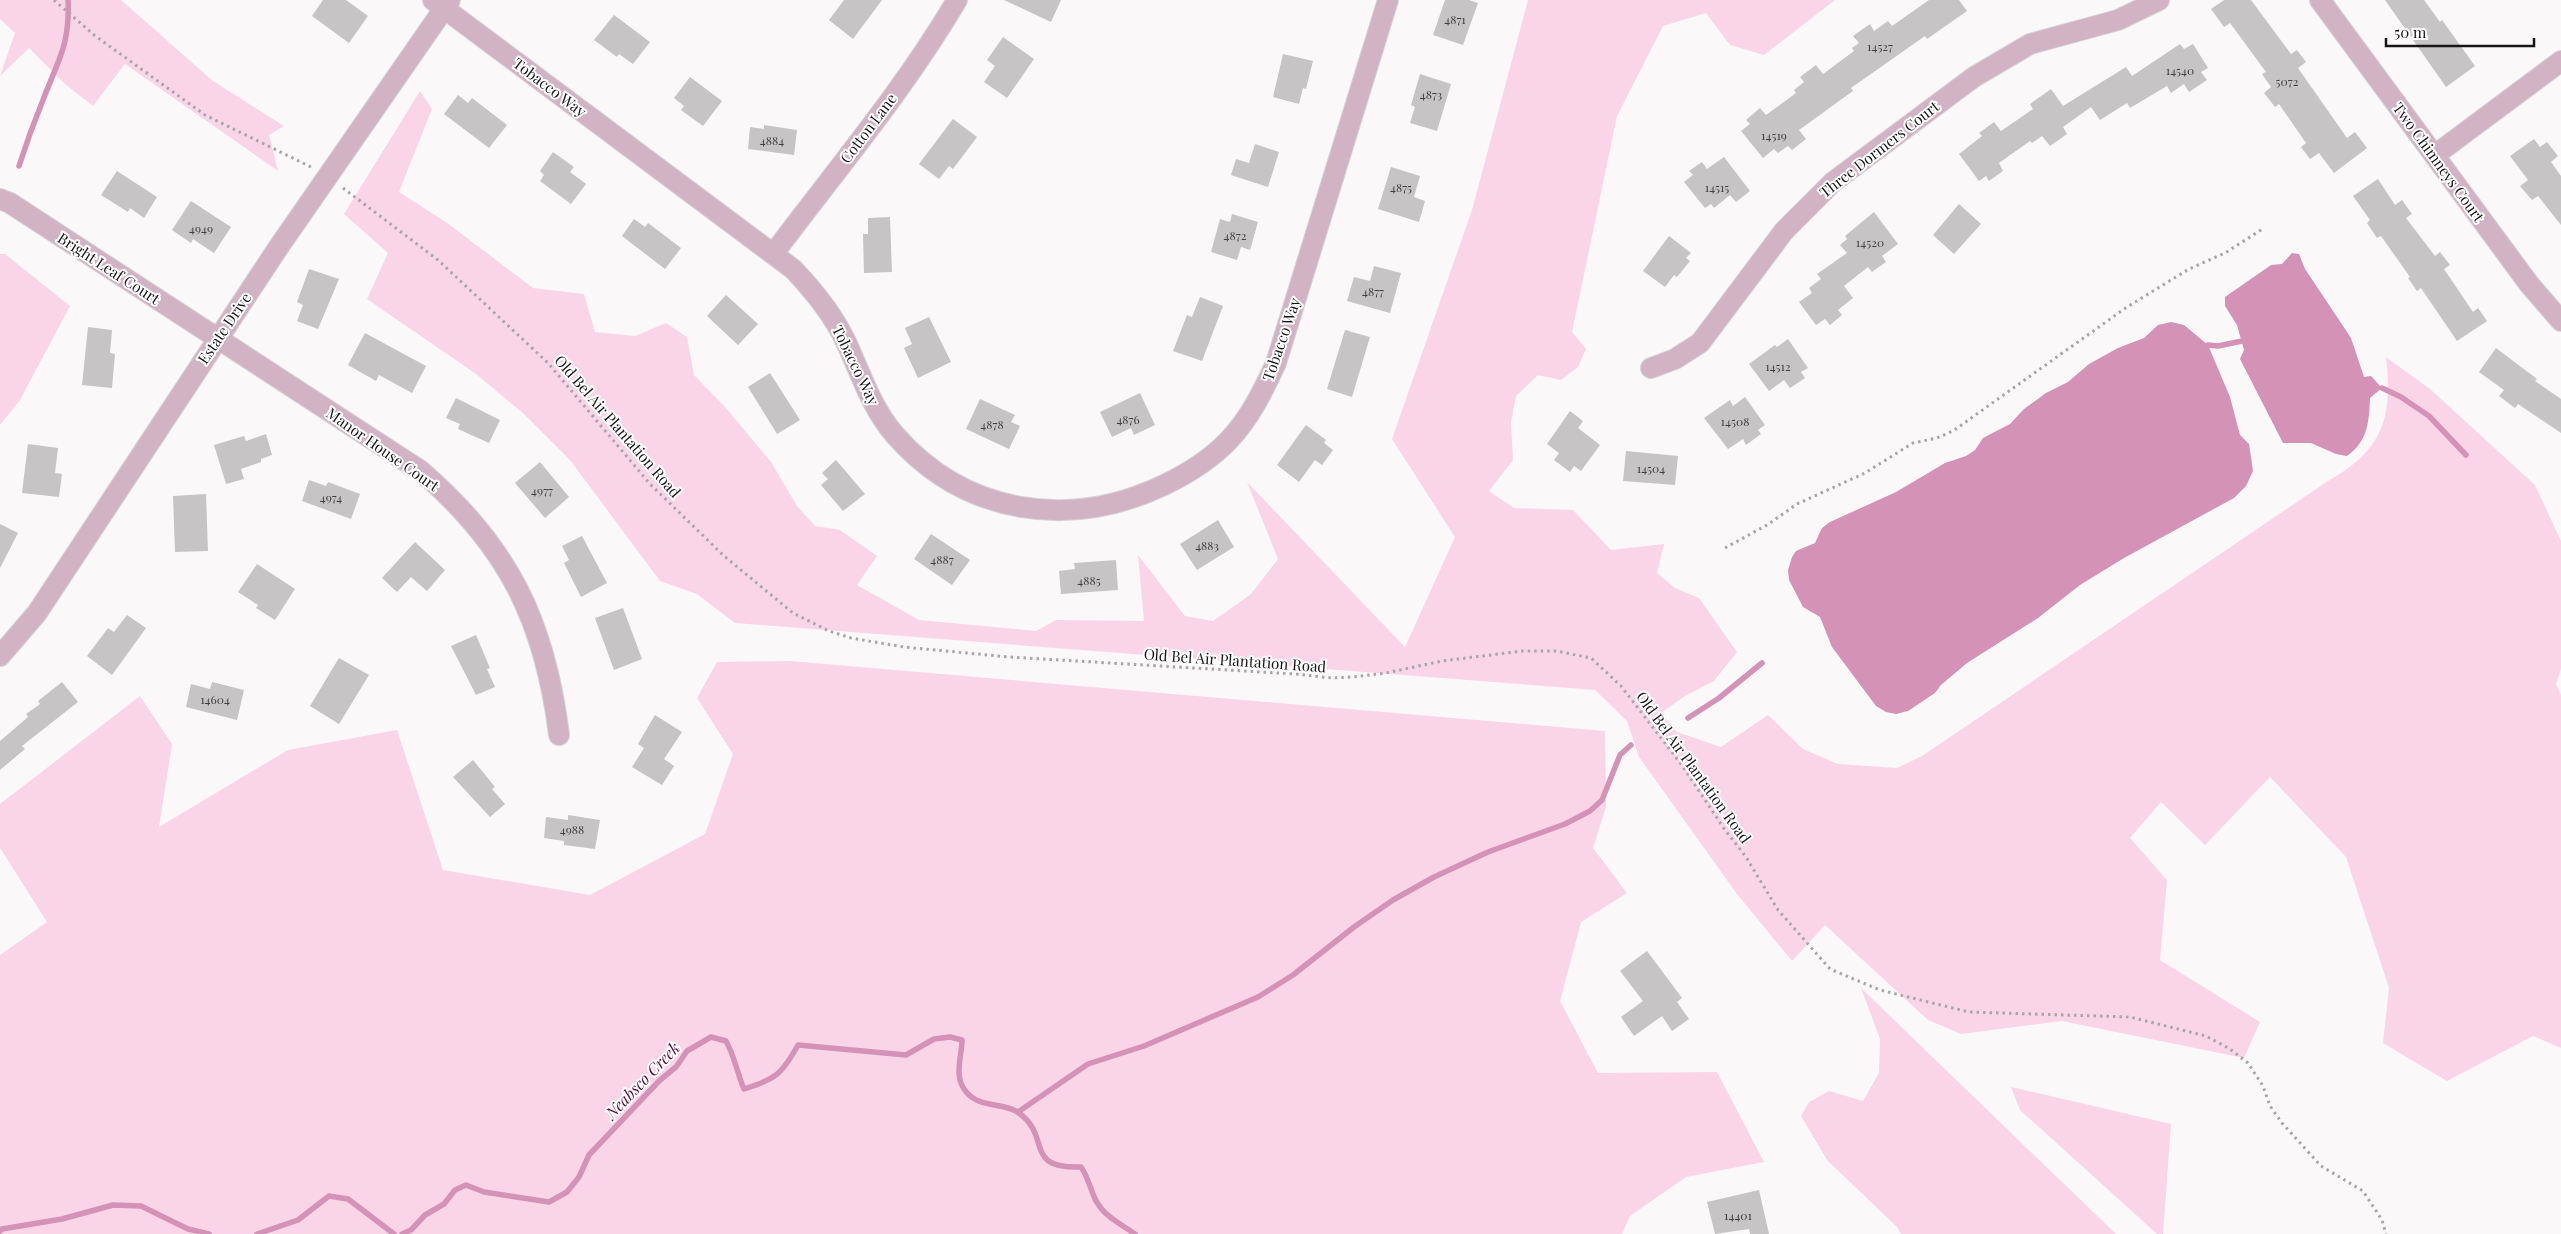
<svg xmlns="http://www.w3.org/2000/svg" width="2561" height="1234" viewBox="0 0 2561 1234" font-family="'Playfair Display',serif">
	<rect width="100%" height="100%" fill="#fbf8fa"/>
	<!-- green -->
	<g fill="#fad5e8">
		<path d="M 0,0 L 121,0 L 213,81 L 284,126 L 269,135 L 278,171 L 125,64 L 93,106 L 65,84 L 29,48 L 0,76 L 15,33 L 0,19 Z"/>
		<path d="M 1528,0 L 1835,0 L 1764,55 L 1730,45 L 1706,13 L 1663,26 L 1617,116 L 1572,332 L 1586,349 L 1578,367 L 1561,380 L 1538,375 L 1516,396 L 1511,423 L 1513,460 L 1489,491 L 1514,508 L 1573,510 L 1611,550 L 1664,544 L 1657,573 L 1675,588 L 1699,598 L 1737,652 L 1714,681 L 1685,696 L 1661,713 L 1677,732 L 1721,747 L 1768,715 L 1803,749 L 1838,764 L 1897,768 L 1922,756 L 2328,481 C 2383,450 2393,418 2386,357 L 2430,389 L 2535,485 L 2561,541 L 2561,669 L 2556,684 L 2561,695 L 2561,1048 L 2533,1036 L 2447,1081 L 2383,1043 L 2389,988 L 2346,857 L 2270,777 L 2205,845 L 2161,802 L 2130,838 L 2167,880 L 2160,960 L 2260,1022 L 2244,1058 L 2062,1021 L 1961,1034 L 1928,1020 L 1825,925 L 1792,961 L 1737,894 L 1639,757 L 1627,721 L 1595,690 L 735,623 L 697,594 L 660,581 L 570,460 L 524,414 L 476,374 L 367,299 L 388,253 L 344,214 L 420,91 L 432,109 L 399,192 L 446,222 L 533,288 L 584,294 L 595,332 L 635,336 L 666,323 L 687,337 L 694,375 L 726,408 L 771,462 L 797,506 L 815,526 L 840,530 L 877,556 L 857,585 L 919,620 L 1036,631 L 1056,620 L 1144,621 L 1138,555 L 1185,616 L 1213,621 L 1251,594 L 1278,559 L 1247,482 L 1405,647 L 1455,537 L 1392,439 L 1472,210 Z"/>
		<path d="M 0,254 L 5,254 L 70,306 L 20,400 L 0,425 Z"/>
		<path d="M 790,661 L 1605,731 L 1606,807 L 1593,848 L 1627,893 L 1581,922 L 1560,1001 L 1598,1073 L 1717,1072 L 1764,1162 L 1686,1177 L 1630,1216 L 1622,1234 L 0,1234 L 0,955 L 47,922 L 0,848 L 0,804 L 140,696 L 172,744 L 159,827 L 288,750 L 397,730 L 443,870 L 590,895 L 705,834 L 733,754 L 697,698 L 717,662 Z"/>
		<path d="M 1861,988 L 2116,1234 L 1901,1234 L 1897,1227 L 1827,1160 L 1801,1116 L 1809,1102 L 1829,1091 L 1863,1101 L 1879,1073 L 1880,1039 Z"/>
		<path d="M 2011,1087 L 2171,1124 L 2163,1234 L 2157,1234 L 2020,1110 Z"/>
	</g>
	<!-- water -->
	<g fill="#d392b6">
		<path d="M 2292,253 L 2299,254 L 2305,269 L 2351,338 L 2364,377 L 2371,376 L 2382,388 L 2370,398 C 2369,422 2368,441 2347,456 L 2336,454 L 2311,443 L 2283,443 L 2240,359 L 2244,350 L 2237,325 L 2225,306 L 2225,297 L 2271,265 L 2282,264 Z"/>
		<path d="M 2171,322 L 2184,325 L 2208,345 L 2230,397 L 2240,435 L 2249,444 L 2253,471 L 2246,486 L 2234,498 L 2124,558 L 2080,585 L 2038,618 L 1967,663 L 1941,685 L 1935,693 L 1908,711 L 1896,714 L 1886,712 L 1876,706 L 1832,647 L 1820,617 L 1803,607 L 1789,580 L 1788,570 L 1792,557 L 1796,551 L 1815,543 L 1822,528 L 1830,522 L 1896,492 L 1945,463 L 1966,456 L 1975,450 L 1983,438 L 2010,424 L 2024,409 L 2046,393 L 2068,382 L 2089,364 L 2118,348 L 2144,338 L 2158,325 Z"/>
	</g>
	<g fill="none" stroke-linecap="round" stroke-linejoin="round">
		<!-- stream -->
		<g stroke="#d392b6" stroke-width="5.5">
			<path d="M 19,166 C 26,144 34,122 43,100 C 58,60 70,46 68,0"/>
			<path d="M 2208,345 L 2218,346 L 2242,341"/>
			<path d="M 2382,388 L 2401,397 L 2429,416 L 2466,455"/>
			<path d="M 1688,718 L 1719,698 L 1762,663"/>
			<path d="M 1018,1112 L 1088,1064 L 1144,1046 L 1258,997 L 1293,975 L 1354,927 L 1393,900 L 1434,877 L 1488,852 L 1565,824 L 1590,811 L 1602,800 L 1620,755 L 1631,745"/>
			<path d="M 0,1231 L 2,1229 L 62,1219 L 113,1205 L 141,1206 L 188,1229 L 209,1234"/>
			<path d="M 257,1234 L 298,1220 L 329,1196 L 348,1199 L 394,1234"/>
			<path d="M 402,1234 L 411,1230 L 425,1215 L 444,1204 L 455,1190 L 466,1185 L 484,1192 L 549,1202 L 567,1192 L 579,1177 L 589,1155 L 660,1080 L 676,1067 L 687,1051 L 711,1037 L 726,1041 C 735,1057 737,1073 744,1089 C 776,1079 782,1074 798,1045 L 906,1055 L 934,1039 L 950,1037 L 962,1040 C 962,1056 954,1074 964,1089 C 978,1110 1003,1101 1019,1113 C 1052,1137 1023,1169 1081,1167 C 1090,1180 1091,1194 1098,1204 C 1106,1217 1122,1225 1135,1234"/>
		</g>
	</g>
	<!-- building -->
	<g fill="#c7c4c5">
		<path d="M 323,0 L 346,0 L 368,16 L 349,43 L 312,16 Z"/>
		<path d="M 844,0 L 882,0 L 853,39 L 829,20 Z"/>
		<path d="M 1004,0 L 1061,0 L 1051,22 Z"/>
		<path d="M 1445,0 L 1469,0 L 1478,3 L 1463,45 L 1433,35 Z"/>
		<path d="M 1929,0 L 1959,0 L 1967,11 L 1927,39 L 1925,36 L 1851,88 L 1853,91 L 1799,130 L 1806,139 L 1792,150 L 1788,146 L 1778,153 L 1774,149 L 1763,158 L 1741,131 L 1750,124 L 1746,120 L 1760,108 L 1766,115 L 1796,93 L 1794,90 L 1804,82 L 1800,77 L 1816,65 L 1823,74 L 1854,51 L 1852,48 L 1859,43 L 1853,36 L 1870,24 L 1874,31 L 1888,21 L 1892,26 Z"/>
		<path d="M 2224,0 L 2251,0 L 2291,54 L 2297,50 L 2306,62 L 2298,68 L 2347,138 L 2355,132 L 2367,148 L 2334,173 L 2319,153 L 2310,159 L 2301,147 L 2306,143 L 2279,104 L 2275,107 L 2264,93 L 2271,87 L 2262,74 L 2266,72 L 2230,23 L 2224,27 L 2211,9 Z"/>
		<path d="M 2385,0 L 2424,0 L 2440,22 L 2442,20 L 2475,66 L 2446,87 Z"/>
		<path d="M 614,15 L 650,42 L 633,64 L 619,54 L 617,57 L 594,40 Z"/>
		<path d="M 1003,37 L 1034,59 L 1007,98 L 984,82 L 995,66 L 987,60 Z"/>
		<path d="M 2180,44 L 2184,49 L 2193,44 L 2208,68 L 2201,72 L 2207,80 L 2189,92 L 2184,84 L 2171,93 L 2167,86 L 2130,108 L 2127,103 L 2100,120 L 2091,107 L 2063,127 L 2067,134 L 2050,146 L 2042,136 L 2032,143 L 2030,141 L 1999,163 L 2003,171 L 1989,181 L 1986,176 L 1979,181 L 1959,154 L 1982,136 L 1979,133 L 1994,122 L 2001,131 L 2033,109 L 2030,104 L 2051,89 L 2063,106 L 2126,67 L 2132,76 Z"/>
		<path d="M 1283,54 L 1313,61 L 1306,89 L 1303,88 L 1299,104 L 1273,97 Z"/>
		<path d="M 1420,74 L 1451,84 L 1437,131 L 1410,123 L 1415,107 L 1411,105 Z"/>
		<path d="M 690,77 L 722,101 L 703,126 L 681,110 L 684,106 L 674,98 Z"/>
		<path d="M 458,95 L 468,103 L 472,98 L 507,125 L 489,148 L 444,114 Z"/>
		<path d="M 953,119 L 977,137 L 953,169 L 949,166 L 939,179 L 919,164 Z"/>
		<path d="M 764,125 L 797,130 L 794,155 L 748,149 L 750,127 L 764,129 Z"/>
		<path d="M 2534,139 L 2540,147 L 2547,142 L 2558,156 L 2551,162 L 2561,176 L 2561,225 L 2538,196 L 2532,200 L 2520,186 L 2528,180 L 2510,156 Z"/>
		<path d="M 1255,144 L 1279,152 L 1268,187 L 1231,175 L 1236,159 L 1249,163 Z"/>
		<path d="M 553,152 L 574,167 L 570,172 L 586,184 L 571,204 L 540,181 L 544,175 L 540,171 Z"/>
		<path d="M 1724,157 L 1750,191 L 1736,202 L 1730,195 L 1714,208 L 1711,204 L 1705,208 L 1684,182 L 1693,175 L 1689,171 L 1702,162 L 1707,169 Z"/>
		<path d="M 1391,167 L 1420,176 L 1414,197 L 1425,201 L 1419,222 L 1378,209 Z"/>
		<path d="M 117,171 L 157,197 L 144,218 L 130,208 L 128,212 L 101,195 Z"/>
		<path d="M 2378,179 L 2395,205 L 2402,200 L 2412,214 L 2406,218 L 2435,256 L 2440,252 L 2450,265 L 2444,269 L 2473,312 L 2478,308 L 2487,321 L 2457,341 L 2421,288 L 2417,291 L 2408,278 L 2410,277 L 2381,236 L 2377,238 L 2367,223 L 2370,220 L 2353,196 Z"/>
		<path d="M 191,201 L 231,227 L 214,253 L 193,239 L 191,243 L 172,230 Z"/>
		<path d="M 1959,204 L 1981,224 L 1954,254 L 1933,235 Z"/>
		<path d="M 1874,212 L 1898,244 L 1882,256 L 1886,262 L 1872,272 L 1868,267 L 1844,286 L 1853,298 L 1838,310 L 1842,315 L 1830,325 L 1825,319 L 1816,325 L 1799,302 L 1812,293 L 1809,288 L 1821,279 L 1817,274 L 1847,253 L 1840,245 L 1847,239 L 1845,236 Z"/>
		<path d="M 1232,214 L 1258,222 L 1250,250 L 1241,247 L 1237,260 L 1211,252 L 1220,219 L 1230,222 Z"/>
		<path d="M 890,217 L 892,272 L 864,273 L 863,234 L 868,234 L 868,218 Z"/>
		<path d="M 634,219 L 645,227 L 648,223 L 681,248 L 665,269 L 622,236 Z"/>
		<path d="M 1669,236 L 1691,253 L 1686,258 L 1690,261 L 1677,277 L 1674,275 L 1665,287 L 1643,271 Z"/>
		<path d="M 1374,266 L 1401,273 L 1390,313 L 1347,301 L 1354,277 L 1370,281 Z"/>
		<path d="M 309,269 L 339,279 L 318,329 L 297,321 L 303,305 L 297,302 Z"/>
		<path d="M 726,295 L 758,324 L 738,345 L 707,316 Z"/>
		<path d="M 1200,297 L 1223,306 L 1202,361 L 1173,351 L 1187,315 L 1192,317 Z"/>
		<path d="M 929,317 L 951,362 L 918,378 L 904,348 L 912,344 L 905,328 Z"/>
		<path d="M 88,327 L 112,330 L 110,353 L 115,354 L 112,388 L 82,385 Z"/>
		<path d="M 1345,330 L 1370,337 L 1352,397 L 1327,389 Z"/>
		<path d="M 365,333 L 426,366 L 412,393 L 379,375 L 376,381 L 348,365 Z"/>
		<path d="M 1788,339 L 1808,368 L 1801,372 L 1805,378 L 1790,388 L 1784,380 L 1769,391 L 1749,364 L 1775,345 L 1777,347 Z"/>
		<path d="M 2496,348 L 2537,379 L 2535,381 L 2561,399 L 2561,433 L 2518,404 L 2515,408 L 2499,396 L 2504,390 L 2479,372 Z"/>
		<path d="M 770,373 L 800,420 L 777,434 L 748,387 Z"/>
		<path d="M 1140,393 L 1155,425 L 1134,435 L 1131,428 L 1112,437 L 1100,412 Z"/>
		<path d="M 1745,397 L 1765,425 L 1758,430 L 1761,434 L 1746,445 L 1743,439 L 1728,449 L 1704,418 L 1730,400 L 1733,406 Z"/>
		<path d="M 456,398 L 500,420 L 489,443 L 458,429 L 460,424 L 446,418 Z"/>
		<path d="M 980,399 L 1015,415 L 1011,422 L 1020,426 L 1009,449 L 966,429 Z"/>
		<path d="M 1570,411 L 1583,421 L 1578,428 L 1600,445 L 1581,471 L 1574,466 L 1570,472 L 1554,460 L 1559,453 L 1547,444 Z"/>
		<path d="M 1306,425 L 1326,440 L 1324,443 L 1333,450 L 1322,465 L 1315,460 L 1299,482 L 1277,465 Z"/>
		<path d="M 266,434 L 272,455 L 261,459 L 261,462 L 241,469 L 244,479 L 226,484 L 214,445 L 244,436 L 246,441 Z"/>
		<path d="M 28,444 L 58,448 L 55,473 L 62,474 L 59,497 L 22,493 Z"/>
		<path d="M 1626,451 L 1678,456 L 1675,485 L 1623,481 Z"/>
		<path d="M 836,460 L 865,494 L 843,511 L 821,485 L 828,479 L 822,473 Z"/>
		<path d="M 540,462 L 569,497 L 545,518 L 515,483 Z"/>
		<path d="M 309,480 L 326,486 L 328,482 L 360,494 L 351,519 L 302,501 Z"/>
		<path d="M 206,494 L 208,551 L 175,552 L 173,496 Z"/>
		<path d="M 1218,520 L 1234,547 L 1197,570 L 1180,544 Z"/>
		<path d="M 0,524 L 18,533 L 0,568 Z"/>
		<path d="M 931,534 L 970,560 L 952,585 L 914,559 Z"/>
		<path d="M 582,536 L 607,583 L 581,597 L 564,563 L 569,560 L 562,546 Z"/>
		<path d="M 415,542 L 445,570 L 427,591 L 411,577 L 397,592 L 382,578 Z"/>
		<path d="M 1116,560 L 1118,590 L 1061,594 L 1059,571 L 1075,569 L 1074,563 Z"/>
		<path d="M 257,564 L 295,589 L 275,620 L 256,608 L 258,605 L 238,592 Z"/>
		<path d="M 623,608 L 642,659 L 614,670 L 595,618 Z"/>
		<path d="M 127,615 L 146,628 L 112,675 L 87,656 L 108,628 L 114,632 Z"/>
		<path d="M 476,635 L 490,668 L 487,669 L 495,687 L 476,695 L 451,646 Z"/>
		<path d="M 339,658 L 369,675 L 339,724 L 310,706 Z"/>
		<path d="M 62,682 L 78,702 L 22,746 L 25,749 L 0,770 L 0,741 L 28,717 L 26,714 L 40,704 L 38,701 Z"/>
		<path d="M 212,682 L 244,690 L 237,720 L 186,707 L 191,684 L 210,689 Z"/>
		<path d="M 655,715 L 682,732 L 664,759 L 674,766 L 662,785 L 632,767 L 644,748 L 638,744 Z"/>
		<path d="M 473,760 L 495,787 L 492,789 L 505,804 L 490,817 L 453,777 Z"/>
		<path d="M 568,815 L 600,820 L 595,849 L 564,845 L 564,841 L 544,838 L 546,817 L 568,820 Z"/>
		<path d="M 1647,951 L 1682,998 L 1677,1002 L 1689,1019 L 1672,1031 L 1662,1016 L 1634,1036 L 1621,1017 L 1643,1001 L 1620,971 Z"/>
		<path d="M 1759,1190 L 1769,1234 L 1750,1234 L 1749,1229 L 1715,1234 L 1707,1202 Z"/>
	</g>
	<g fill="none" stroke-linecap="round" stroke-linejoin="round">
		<!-- street casing -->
		<g stroke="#d6d4d5" stroke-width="22">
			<g id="street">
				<path d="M 433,0 L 793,269 C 814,291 833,314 846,342 C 861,374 871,407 895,435 C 965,515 1070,530 1164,485 C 1187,474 1211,459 1229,440 C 1250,418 1263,391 1276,363 L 1388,0"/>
				<path d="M 2320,0 L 2529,284 L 2561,321"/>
				<path d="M 2435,155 L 2561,61"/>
				<path d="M 0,199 L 10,203 L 421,471 C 508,546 545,621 559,735"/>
				<path d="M 774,253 C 836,170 904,90 957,0"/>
				<path d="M 1651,368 L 1675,359 L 1700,343 L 1784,231 L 1833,182 L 1974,77 L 2030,44 L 2118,20 L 2159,0"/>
				<path d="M 0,656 L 37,613 L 278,248 L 450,0"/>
			</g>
		</g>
		<!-- path -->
		<g stroke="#a9a6a8" stroke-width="3" stroke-dasharray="2.5 4" stroke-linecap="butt">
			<path d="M 54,0 L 94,35 L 205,115 L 311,167"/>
			<path d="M 343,188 L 438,260 L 548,363 L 650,484 L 724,556 L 793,613 L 829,631 L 851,638 L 904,647 L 1009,657 L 1295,674 L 1332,678 L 1352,677 L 1386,673 L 1442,661 L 1523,651 L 1556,651 L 1591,658 L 1621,686 L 1681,764 L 1725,830 L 1746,857 L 1778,910 L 1830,969 L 1880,990 L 1969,1012 L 2130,1017 L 2206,1036 L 2230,1049 L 2248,1063 L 2263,1086 L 2270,1106 L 2282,1123 L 2321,1166 L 2363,1191 L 2382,1220 L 2386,1234"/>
			<path d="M 1725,548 L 1767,525 L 1797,504 L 1865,473 L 1913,443 L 1937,438 L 1953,431 L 2127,307 L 2189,269 L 2225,253 L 2264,228"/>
		</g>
		<!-- street -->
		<use href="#street" stroke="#d1b3c3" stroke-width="20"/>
	</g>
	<g text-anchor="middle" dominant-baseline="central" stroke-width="4" stroke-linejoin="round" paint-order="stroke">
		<!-- number labels -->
		<g font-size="12" fill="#424141">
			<text x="1455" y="19">4871</text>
			<text x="1880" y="46">14527</text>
			<text x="2180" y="70">14540</text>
			<text x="2287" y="81">5072</text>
			<text x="1431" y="94">4873</text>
			<text x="1774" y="135">14519</text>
			<text x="772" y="140">4884</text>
			<text x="1401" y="187">4875</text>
			<text x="1717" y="187">14515</text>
			<text x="201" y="228">4949</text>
			<text x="1235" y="235">4872</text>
			<text x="1870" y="242">14520</text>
			<text x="1373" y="291">4877</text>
			<text x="1778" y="366">14512</text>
			<text x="1128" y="419">4876</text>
			<text x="1735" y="421">14508</text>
			<text x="992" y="424">4878</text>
			<text x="1651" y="468">14504</text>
			<text x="542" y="490">4977</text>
			<text x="331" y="497">4974</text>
			<text x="1207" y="545">4883</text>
			<text x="942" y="559">4887</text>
			<text x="1089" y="580">4885</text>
			<text x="215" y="699">14604</text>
			<text x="572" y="829">4988</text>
			<text x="1738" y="1215">14401</text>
		</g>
		<!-- street labels -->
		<g font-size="15" fill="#161515" stroke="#fff">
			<text transform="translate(550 87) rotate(37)">Tobacco Way</text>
			<text transform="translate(868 128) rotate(-53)">Cotton Lane</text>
			<text transform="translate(1879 149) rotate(-38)">Three Dormers Court</text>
			<text transform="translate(2439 162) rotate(54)">Two Chimneys Court</text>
			<text transform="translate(109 268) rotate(33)">Bright Leaf Court</text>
			<text transform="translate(224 328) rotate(-56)">Estate Drive</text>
			<text transform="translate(1281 339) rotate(-71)">Tobacco Way</text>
			<text transform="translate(856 365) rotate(64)">Tobacco Way</text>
			<text transform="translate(618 426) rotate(49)">Old Bel Air Plantation Road</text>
			<text transform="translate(383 449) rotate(35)">Manor House Court</text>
			<text transform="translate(1235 660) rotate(4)">Old Bel Air Plantation Road</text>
			<text transform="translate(1694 767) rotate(54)">Old Bel Air Plantation Road</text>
		</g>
		<!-- water labels -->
		<g font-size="16" font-style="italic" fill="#580a3f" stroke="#fff">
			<text transform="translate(642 1080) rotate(-46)">Neabsco Creek</text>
		</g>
	</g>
	<!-- scale -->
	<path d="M2386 38v8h148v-8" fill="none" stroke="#161515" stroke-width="2.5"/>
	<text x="2394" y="38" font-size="15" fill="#161515" stroke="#ffffff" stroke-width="4" paint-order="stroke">50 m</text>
</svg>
